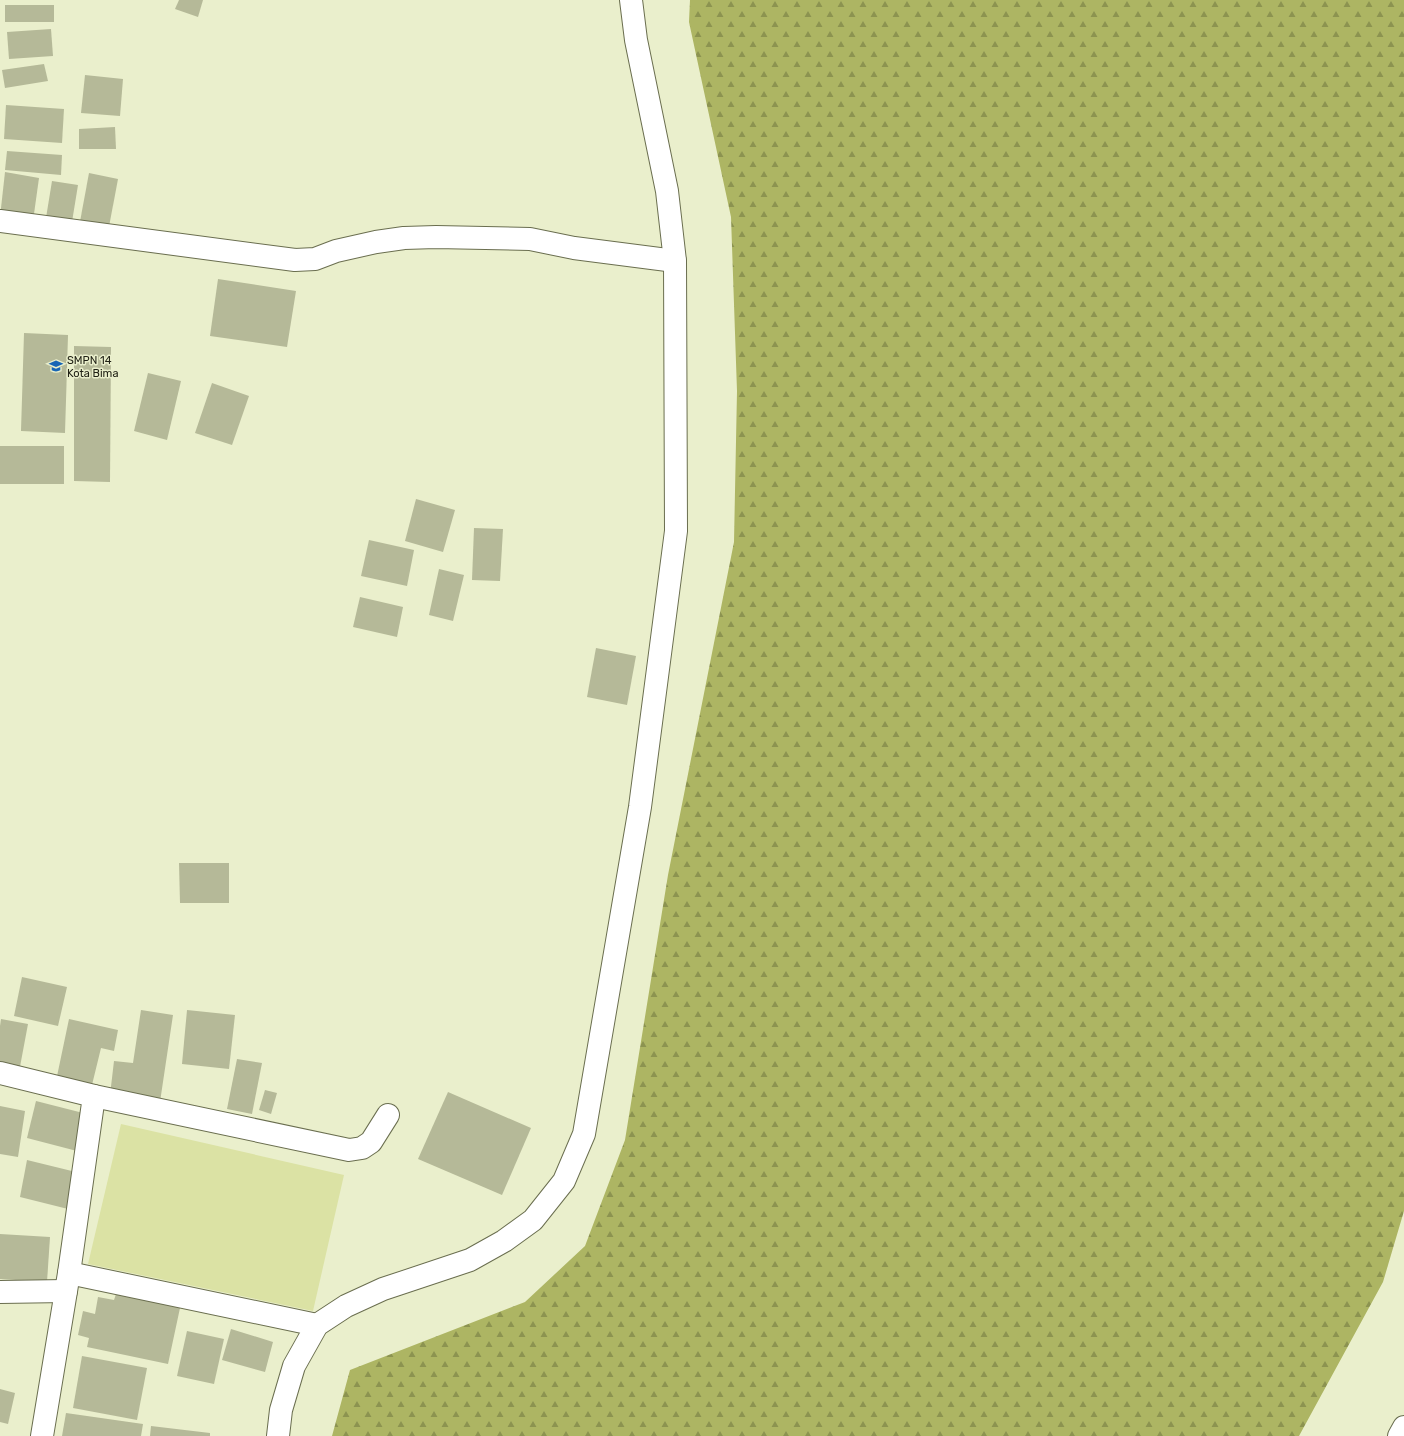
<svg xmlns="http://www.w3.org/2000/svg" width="1404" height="1436" viewBox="0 0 1404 1436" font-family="Rubik,sans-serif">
	<defs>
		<pattern id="forest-firs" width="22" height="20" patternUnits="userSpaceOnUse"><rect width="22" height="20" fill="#adb563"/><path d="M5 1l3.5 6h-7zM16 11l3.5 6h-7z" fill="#8c9350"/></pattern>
	</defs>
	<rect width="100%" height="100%" fill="#eaefcc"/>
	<!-- forest -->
	<path fill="url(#forest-firs)" d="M 690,0 L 1404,0 L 1404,1211 L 1383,1282 L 1299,1436 L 332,1436 L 350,1370 L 525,1302 L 585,1246 L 625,1140 L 668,875 L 734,542 L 737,391 L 731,217 L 689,22 Z"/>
	<!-- garden -->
	<path fill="#dbe2a4" d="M 121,1124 L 344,1175 L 313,1311 L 88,1264 Z"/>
	<!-- building -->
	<g fill="#b5b998">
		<path d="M 179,0 L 203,0 L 198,17 L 175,9 Z"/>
		<rect x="5" y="5" width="49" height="17"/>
		<path d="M 51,29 L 53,56 L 9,59 L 7,32 Z"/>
		<path d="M 44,64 L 48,81 L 5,88 L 2,70 Z"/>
		<path d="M 85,75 L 123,79 L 120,116 L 81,113 Z"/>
		<path d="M 6,105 L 64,109 L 62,143 L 4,139 Z"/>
		<path d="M 115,127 L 116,149 L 79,149 L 79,129 Z"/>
		<path d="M 7,151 L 62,155 L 61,175 L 5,170 Z"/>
		<path d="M 5,172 L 39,178 L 33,221 L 0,217 Z"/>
		<path d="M 89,173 L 118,179 L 108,232 L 79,227 Z"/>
		<path d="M 52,181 L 78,185 L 71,228 L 45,224 Z"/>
		<path d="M 218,279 L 296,291 L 287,347 L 210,336 Z"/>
		<path d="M 24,333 L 68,335 L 65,433 L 21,431 Z"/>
		<path d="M 74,346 L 111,347 L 110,482 L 74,481 Z"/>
		<path d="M 148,373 L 181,381 L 167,440 L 134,431 Z"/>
		<path d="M 212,383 L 249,396 L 232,445 L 195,433 Z"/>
		<rect x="0" y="446" width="64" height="38"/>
		<path d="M 416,499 L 455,510 L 443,552 L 405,541 Z"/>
		<path d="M 474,528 L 503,529 L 500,581 L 472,580 Z"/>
		<path d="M 369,540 L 414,550 L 407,586 L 361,576 Z"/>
		<path d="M 439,569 L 464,575 L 453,621 L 429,615 Z"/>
		<path d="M 360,597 L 403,607 L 397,637 L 353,627 Z"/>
		<path d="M 596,648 L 636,656 L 627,705 L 587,697 Z"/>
		<path d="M 179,863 L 229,863 L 229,903 L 180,903 Z"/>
		<path d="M 22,977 L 67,987 L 58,1026 L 14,1016 Z"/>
		<path d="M 141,1010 L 173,1015 L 160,1102 L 110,1095 L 114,1061 L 133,1063 Z"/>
		<path d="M 187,1010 L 235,1015 L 229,1069 L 182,1064 Z"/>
		<path d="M 1,1019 L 28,1024 L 19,1072 L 0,1069 L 0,1026 Z"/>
		<path d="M 69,1019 L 118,1030 L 114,1051 L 101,1048 L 91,1089 L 56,1081 Z"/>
		<path d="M 237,1059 L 262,1063 L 252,1114 L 227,1109 Z"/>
		<path d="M 265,1090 L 277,1093 L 271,1114 L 259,1110 Z"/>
		<path d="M 448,1092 L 531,1128 L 502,1195 L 418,1159 Z"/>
		<path d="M 36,1101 L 87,1114 L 77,1151 L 27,1138 Z"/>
		<path d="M 0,1106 L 25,1111 L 18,1157 L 0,1154 Z"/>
		<path d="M 27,1160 L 80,1173 L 72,1210 L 20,1197 Z"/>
		<path d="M 0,1234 L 50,1237 L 47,1282 L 0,1279 Z"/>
		<path d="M 116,1294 L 180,1308 L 168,1364 L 87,1347 L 89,1338 L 78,1335 L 83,1311 L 95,1314 L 98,1297 L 114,1300 Z"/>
		<path d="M 231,1329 L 273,1342 L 265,1372 L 222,1360 Z"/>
		<path d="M 187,1331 L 224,1339 L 214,1384 L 177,1376 Z"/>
		<path d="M 82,1356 L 147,1368 L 137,1420 L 73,1408 Z"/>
		<path d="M 0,1389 L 15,1393 L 8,1424 L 0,1422 Z"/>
		<path d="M 66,1413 L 143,1424 L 141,1436 L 62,1436 Z"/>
		<path d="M 151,1426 L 210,1433 L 210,1436 L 150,1436 Z"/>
	</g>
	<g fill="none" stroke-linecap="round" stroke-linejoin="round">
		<!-- minor casing -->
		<g stroke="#6a6e4f" stroke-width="24">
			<g id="minor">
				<path d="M 0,221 L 295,260 L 315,259 L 336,251 L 376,242 L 404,238 L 436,237 L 530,239 L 574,248 L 675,261"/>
				<path d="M 0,1073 L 94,1096 L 69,1273 L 42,1436"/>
				<path d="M 94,1096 L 349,1150 L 362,1148 L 371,1142 L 388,1115"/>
				<path d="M 69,1273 L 317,1325"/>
				<path d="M 0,1292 L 66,1291"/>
				<path d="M 278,1436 L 281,1410 L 294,1366 L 317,1325 L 346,1306 L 383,1289 L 470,1260 L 504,1241 L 533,1220 L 564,1181 L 584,1134 L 640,807 L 676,531 L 675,261 L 667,191 L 636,40 L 631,0"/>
				<path d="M 1399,1436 L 1404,1427"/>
			</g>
		</g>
		<!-- minor -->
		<use href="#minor" stroke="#fff" stroke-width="22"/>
	</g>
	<!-- icons -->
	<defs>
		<g id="school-bare" transform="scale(1.08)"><path d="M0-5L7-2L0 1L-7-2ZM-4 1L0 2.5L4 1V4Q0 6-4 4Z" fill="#1866b5" stroke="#eaefcc" stroke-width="2.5" paint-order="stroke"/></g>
	</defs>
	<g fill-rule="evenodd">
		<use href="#school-bare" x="56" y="366"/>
	</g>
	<g text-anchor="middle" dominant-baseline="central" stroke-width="3" stroke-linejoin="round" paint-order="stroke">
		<!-- poi labels -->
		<g font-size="11" fill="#202115" stroke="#eaefcc" text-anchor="start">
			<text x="67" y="360">SMPN 14<tspan x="67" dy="13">Kota Bima</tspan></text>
		</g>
	</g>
</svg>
